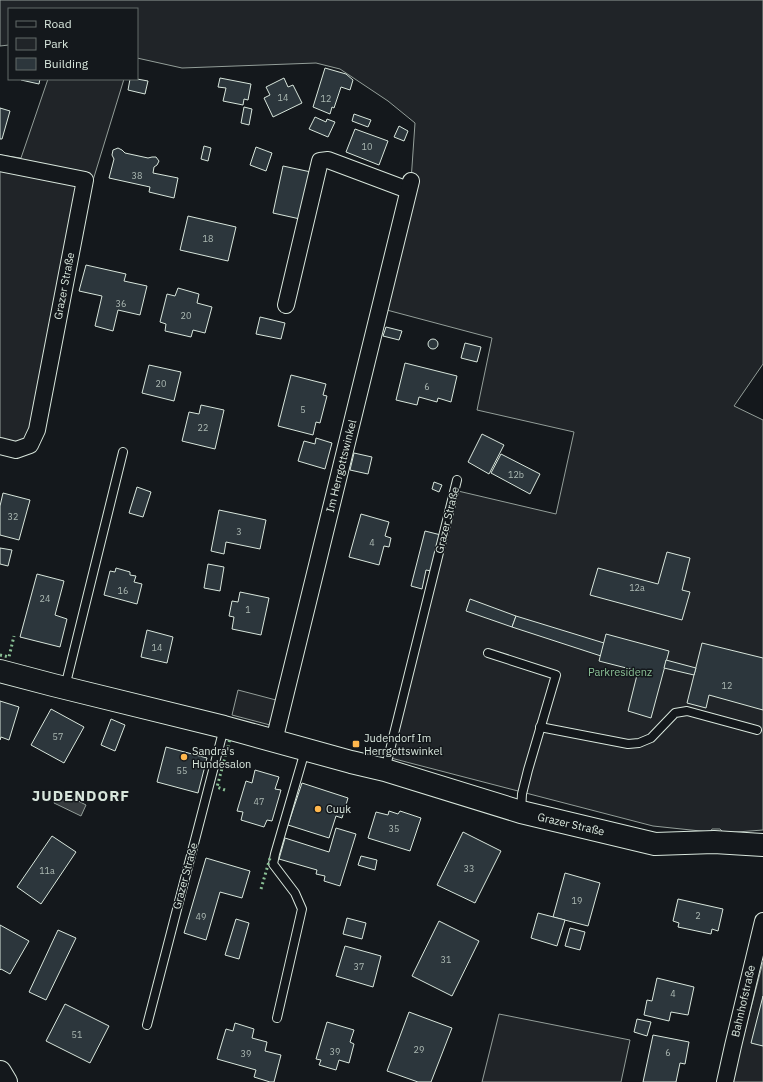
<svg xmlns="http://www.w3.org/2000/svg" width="763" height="1082" viewBox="0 0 763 1082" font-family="'IBM Plex Sans',sans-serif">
	<rect width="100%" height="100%" fill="#14181c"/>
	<!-- green -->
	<g fill="#202428" stroke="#939e99">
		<path d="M 0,0 L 763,0 L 763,364 L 734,406 L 763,420 L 763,830 L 724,833 L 720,829 L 712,829 L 710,832 L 653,826 L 387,757 L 458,491 L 556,514 L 574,432 L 477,410 L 492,338 L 383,309 L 411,181 L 415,123 L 388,101 L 340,69 L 316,63 L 182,68 L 137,58 L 137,9 L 9,9 L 9,45 L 0,46 Z"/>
		<path d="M 48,79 L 124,79 L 68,262 L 39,399 L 25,441 L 15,445 L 0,441 L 0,155 L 21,158 Z"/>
		<path d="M 238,690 L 276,700 L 270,725 L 232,715 Z"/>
		<path d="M 763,962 L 763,1082 L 733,1082 L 741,1046 Z"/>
		<path d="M 499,1014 L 630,1040 L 621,1082 L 482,1082 Z"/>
	</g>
	<!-- water -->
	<path fill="#363b3e" stroke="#939e99" d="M 59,791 L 86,805 L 81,816 L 54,803 Z"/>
	<!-- building -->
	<g fill="#2c363c" stroke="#d8e6dc">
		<path d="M 325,68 L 346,74 L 353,80 L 350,90 L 341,87 L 334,108 L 332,107 L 330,114 L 313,107 Z"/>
		<path d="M 220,78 L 251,84 L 248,100 L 244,99 L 243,105 L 223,101 L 226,88 L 218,87 Z"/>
		<path d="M 284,78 L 288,87 L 293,85 L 302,103 L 273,117 L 264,98 L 270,95 L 266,87 Z"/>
		<path d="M 21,79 L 40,79 L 39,84 L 21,80 Z"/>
		<path d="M 130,79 L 137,79 L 148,81 L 145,94 L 128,90 Z"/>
		<path d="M 244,107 L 252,109 L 249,125 L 241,123 Z"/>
		<path d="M 0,108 L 10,111 L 2,139 L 0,139 Z"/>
		<path d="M 354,114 L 371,120 L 368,127 L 352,121 Z"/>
		<path d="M 315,117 L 326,122 L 327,119 L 335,122 L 328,137 L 309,129 Z"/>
		<path d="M 399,126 L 408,131 L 404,141 L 394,137 Z"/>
		<path d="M 355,129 L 388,141 L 379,165 L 346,152 Z"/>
		<path d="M 204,146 L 211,148 L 208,161 L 201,159 Z"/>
		<path d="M 256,147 L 272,153 L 266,171 L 250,165 Z"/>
		<path d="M 118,148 L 122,150 L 125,153 L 148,158 L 152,157 L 156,157 L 159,161 L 157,165 L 154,167 L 153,173 L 178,178 L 174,198 L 149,192 L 150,187 L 109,178 L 114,159 L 112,155 L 113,150 Z"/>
		<path d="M 283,166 L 311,172 L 300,219 L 273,213 Z"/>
		<path d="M 188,216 L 236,227 L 228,261 L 180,250 Z"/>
		<path d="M 86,265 L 126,274 L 124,281 L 147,286 L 140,315 L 118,310 L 113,331 L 95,326 L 102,296 L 79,291 Z"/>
		<path d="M 178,288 L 199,294 L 197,303 L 212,307 L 205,333 L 193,330 L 191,337 L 165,331 L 166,324 L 160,322 L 167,294 L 175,296 Z"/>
		<path d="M 260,317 L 285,323 L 281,339 L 256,334 Z"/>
		<path d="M 386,327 L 402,331 L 399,340 L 383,336 Z"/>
		<circle cx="433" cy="344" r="5"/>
		<path d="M 465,343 L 481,347 L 477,362 L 461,358 Z"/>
		<path d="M 405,363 L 457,376 L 451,402 L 438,398 L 437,402 L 419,397 L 417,405 L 396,400 Z"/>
		<path d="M 149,365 L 181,372 L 174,401 L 142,393 Z"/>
		<path d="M 291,375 L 326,384 L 323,395 L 327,396 L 320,423 L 316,422 L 313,435 L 278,426 Z"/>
		<path d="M 201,405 L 224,410 L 215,449 L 182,441 L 189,412 L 199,414 Z"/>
		<path d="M 482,434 L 504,445 L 489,474 L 468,462 Z"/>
		<path d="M 316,438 L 332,443 L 325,469 L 298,461 L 304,441 L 315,444 Z"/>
		<path d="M 354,453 L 372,457 L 368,474 L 350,470 Z"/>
		<path d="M 501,454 L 540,474 L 530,494 L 491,473 Z"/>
		<path d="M 434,482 L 442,485 L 439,492 L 432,489 Z"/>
		<path d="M 137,487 L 151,492 L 143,517 L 129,513 Z"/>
		<path d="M 3,493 L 30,500 L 19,540 L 0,535 L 0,506 Z"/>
		<path d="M 219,510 L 266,520 L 260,549 L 226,542 L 224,554 L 211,551 Z"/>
		<path d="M 361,514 L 389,522 L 385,536 L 391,538 L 389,547 L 384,546 L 379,565 L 349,557 Z"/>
		<path d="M 425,531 L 441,535 L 431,571 L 426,570 L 422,589 L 411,586 Z"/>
		<path d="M 0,548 L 12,550 L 8,566 L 0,564 Z"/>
		<path d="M 667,552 L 690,558 L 682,590 L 690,592 L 682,620 L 590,595 L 598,568 L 658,584 Z"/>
		<path d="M 208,564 L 224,567 L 220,591 L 204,588 Z"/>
		<path d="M 116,568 L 130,572 L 130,575 L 136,576 L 134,582 L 142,584 L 137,604 L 104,595 L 110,571 L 115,572 Z"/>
		<path d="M 37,574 L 64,581 L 55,615 L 67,619 L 60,647 L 20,637 Z"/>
		<path d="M 240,592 L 269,598 L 261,635 L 232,629 L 234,617 L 229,616 L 232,601 L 238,602 Z"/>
		<path d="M 470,599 L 516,616 L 512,627 L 466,611 Z"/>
		<path d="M 516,616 L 604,643 L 601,656 L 512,627 Z"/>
		<path d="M 147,630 L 173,637 L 167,663 L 141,657 Z"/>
		<path d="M 606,634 L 669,651 L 651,718 L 628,711 L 638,671 L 599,661 Z"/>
		<path d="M 702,643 L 763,658 L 763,710 L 709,695 L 706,708 L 687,703 Z"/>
		<path d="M 666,660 L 696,668 L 694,675 L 664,668 Z"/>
		<path d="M 0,701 L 19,707 L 9,740 L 1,737 L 0,740 Z"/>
		<path d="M 51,709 L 84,727 L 64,763 L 31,745 Z"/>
		<path d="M 111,719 L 125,725 L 115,751 L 101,745 Z"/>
		<path d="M 166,747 L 207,758 L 198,793 L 157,782 Z"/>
		<path d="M 255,770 L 279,777 L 275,789 L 281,790 L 272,821 L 267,820 L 264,827 L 241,820 L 243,812 L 237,811 L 246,781 L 252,783 Z"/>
		<path d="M 302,783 L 348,798 L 342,818 L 336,816 L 329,838 L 288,825 Z"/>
		<path d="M 389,811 L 398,814 L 400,811 L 421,818 L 410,851 L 368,838 L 376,812 L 388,815 Z"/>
		<path d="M 336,828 L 356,834 L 340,886 L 324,881 L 325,876 L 316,874 L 317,870 L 279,859 L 285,838 L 329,852 Z"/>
		<path d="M 463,832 L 501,851 L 475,903 L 437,885 Z"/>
		<path d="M 52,836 L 76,852 L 41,904 L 17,887 Z"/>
		<path d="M 361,856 L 377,860 L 375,870 L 358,865 Z"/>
		<path d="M 206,858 L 250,871 L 242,898 L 220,892 L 206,940 L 184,933 Z"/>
		<path d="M 565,873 L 600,883 L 588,926 L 553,917 Z"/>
		<path d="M 678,899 L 723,909 L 718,931 L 712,929 L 711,934 L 678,927 L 679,923 L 673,921 Z"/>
		<path d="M 538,913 L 565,920 L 557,946 L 531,938 Z"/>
		<path d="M 347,918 L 366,923 L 362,939 L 343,934 Z"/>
		<path d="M 236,919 L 249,923 L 239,959 L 225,955 Z"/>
		<path d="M 439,921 L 479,941 L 452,996 L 412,976 Z"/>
		<path d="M 0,925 L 29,941 L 10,974 L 1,969 L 0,970 Z"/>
		<path d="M 570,928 L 585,932 L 580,950 L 565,946 Z"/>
		<path d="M 58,930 L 76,938 L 46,1000 L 29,992 Z"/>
		<path d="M 345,946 L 381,956 L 373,987 L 336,976 Z"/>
		<path d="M 657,978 L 694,987 L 688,1015 L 671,1012 L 669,1021 L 644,1015 L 647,1000 L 652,1001 Z"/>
		<path d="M 763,996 L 763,1046 L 751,1043 Z"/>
		<path d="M 65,1004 L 109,1026 L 90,1063 L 46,1041 Z"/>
		<path d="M 409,1012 L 452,1028 L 431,1082 L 418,1082 L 387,1071 Z"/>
		<path d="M 637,1019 L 651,1022 L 647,1036 L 634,1032 Z"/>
		<path d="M 327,1022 L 354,1030 L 350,1042 L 354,1044 L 349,1063 L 339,1060 L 336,1070 L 319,1065 L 321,1060 L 316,1059 Z"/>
		<path d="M 235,1023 L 254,1029 L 252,1038 L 267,1042 L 265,1051 L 281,1055 L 274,1082 L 270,1082 L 254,1077 L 256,1070 L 217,1059 L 226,1029 L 233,1031 Z"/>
		<path d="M 653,1035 L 689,1042 L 685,1064 L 680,1063 L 676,1082 L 643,1082 Z"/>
	</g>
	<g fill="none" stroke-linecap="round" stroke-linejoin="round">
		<!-- service casing -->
		<g stroke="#d8e6dc" stroke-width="10">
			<g id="service">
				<path d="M 488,653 L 556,675 L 528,770 L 522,794 L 521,810"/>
				<path d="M 65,687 L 123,452"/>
				<path d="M 540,727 L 628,744 L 639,743 L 651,738 L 675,713 L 687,711 L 757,730"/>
				<path d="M 385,770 L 457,480"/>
				<path d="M 277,1018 L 302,909 L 295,893 L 273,864 L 275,854 L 305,751"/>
				<path d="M 147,1025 L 224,728"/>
			</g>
		</g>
		<!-- minor casing -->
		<g stroke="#d8e6dc" stroke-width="18">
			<g id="minor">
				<path d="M 0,163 L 85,180 L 37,430 L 30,445 L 16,450 L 0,446"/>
				<path d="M 286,305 L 320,161 L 328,160 L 408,190"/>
				<path d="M 274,741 L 411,181"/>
				<path d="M 725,1082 L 733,1046 L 763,921"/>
			</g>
		</g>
		<!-- secondary casing -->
		<g stroke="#d8e6dc" stroke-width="24">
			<g id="secondary">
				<path d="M 0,671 L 53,685 L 224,727 L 351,762 L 385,770 L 521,812 L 655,844 L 714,842 L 763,845"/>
				<path d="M 0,1072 L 6,1082"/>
			</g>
		</g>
		<!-- service -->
		<use href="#service" stroke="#14181c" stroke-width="8"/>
		<!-- minor -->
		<use href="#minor" stroke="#14181c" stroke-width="16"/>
		<!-- secondary -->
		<use href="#secondary" stroke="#14181c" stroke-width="22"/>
		<!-- hedge -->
		<g stroke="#8ac095" stroke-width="3" stroke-dasharray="2 3" stroke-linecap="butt">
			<path d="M 0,655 L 9,657 L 14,636"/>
			<path d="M 225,790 L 217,787 L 230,739 L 231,739"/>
			<path d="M 261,889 L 270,858"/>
		</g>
	</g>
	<!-- markers -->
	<g fill="#ffb74d" stroke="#14181c" stroke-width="1.5">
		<rect x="352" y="740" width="8" height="8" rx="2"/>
		<circle cx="184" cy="757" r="4"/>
		<circle cx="318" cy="809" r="4"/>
	</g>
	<g text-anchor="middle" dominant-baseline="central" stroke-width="3" stroke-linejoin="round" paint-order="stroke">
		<!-- number labels -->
		<g font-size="9" fill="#adbab4">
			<text x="283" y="97">14</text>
			<text x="326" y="98">12</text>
			<text x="367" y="146">10</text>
			<text x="137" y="175">38</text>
			<text x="208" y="238">18</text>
			<text x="121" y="303">36</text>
			<text x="186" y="315">20</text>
			<text x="161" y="383">20</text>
			<text x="427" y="386">6</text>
			<text x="303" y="409">5</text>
			<text x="203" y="427">22</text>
			<text x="516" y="474">12b</text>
			<text x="13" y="516">32</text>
			<text x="239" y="531">3</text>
			<text x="372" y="542">4</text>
			<text x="637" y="587">12a</text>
			<text x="123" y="590">16</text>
			<text x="45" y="598">24</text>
			<text x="248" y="609">1</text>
			<text x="157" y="647">14</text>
			<text x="727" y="685">12</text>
			<text x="58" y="736">57</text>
			<text x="182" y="770">55</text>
			<text x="259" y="801">47</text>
			<text x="394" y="828">35</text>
			<text x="469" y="868">33</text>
			<text x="47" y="870">11a</text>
			<text x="577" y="900">19</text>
			<text x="698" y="915">2</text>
			<text x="201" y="916">49</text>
			<text x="446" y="959">31</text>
			<text x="359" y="966">37</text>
			<text x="673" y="993">4</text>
			<text x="77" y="1034">51</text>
			<text x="419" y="1049">29</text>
			<text x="335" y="1051">39</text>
			<text x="668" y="1052">6</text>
			<text x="246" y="1053">39</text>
		</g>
		<!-- street labels -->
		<g font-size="11" fill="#d8e6dc" stroke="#14181c">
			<text transform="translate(64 286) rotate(-79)">Grazer Straße</text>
			<text transform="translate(341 466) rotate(-76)">Im Herrgottswinkel</text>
			<text transform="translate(447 520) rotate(-76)">Grazer Straße</text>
			<text transform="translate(571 824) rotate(13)">Grazer Straße</text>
			<text transform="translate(185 876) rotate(-75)">Grazer Straße</text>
			<text transform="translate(743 1001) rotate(-77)">Bahnhofstraße</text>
		</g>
		<!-- park labels -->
		<g font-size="11" fill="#8ac095" stroke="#14181c">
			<text x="620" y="672">Parkresidenz</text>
		</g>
		<!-- poi labels -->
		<g font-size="11" fill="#d8e6dc" stroke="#14181c" text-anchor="start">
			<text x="364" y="738">Judendorf Im<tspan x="364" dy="13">Herrgottswinkel</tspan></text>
			<text x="192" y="751">Sandra's<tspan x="192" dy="13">Hundesalon</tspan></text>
			<text x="326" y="809">Cuuk</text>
		</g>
		<!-- district labels -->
		<g font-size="15" font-weight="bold" letter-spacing="1" fill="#d8e6dc" stroke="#14181c">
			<text x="81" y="795">JUDENDORF</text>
		</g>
	</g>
	<!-- legend -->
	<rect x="8" y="8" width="130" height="72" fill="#14181c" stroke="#626a69"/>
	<rect x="16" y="21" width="20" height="6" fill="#14181c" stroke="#626a69"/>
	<text x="44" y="28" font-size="12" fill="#d8e6dc">Road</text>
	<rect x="16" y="38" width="20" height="12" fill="#202428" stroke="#626a69"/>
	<text x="44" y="48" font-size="12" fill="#d8e6dc">Park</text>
	<rect x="16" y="58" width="20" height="12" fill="#2c363c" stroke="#626a69"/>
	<text x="44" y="68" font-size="12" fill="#d8e6dc">Building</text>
</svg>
